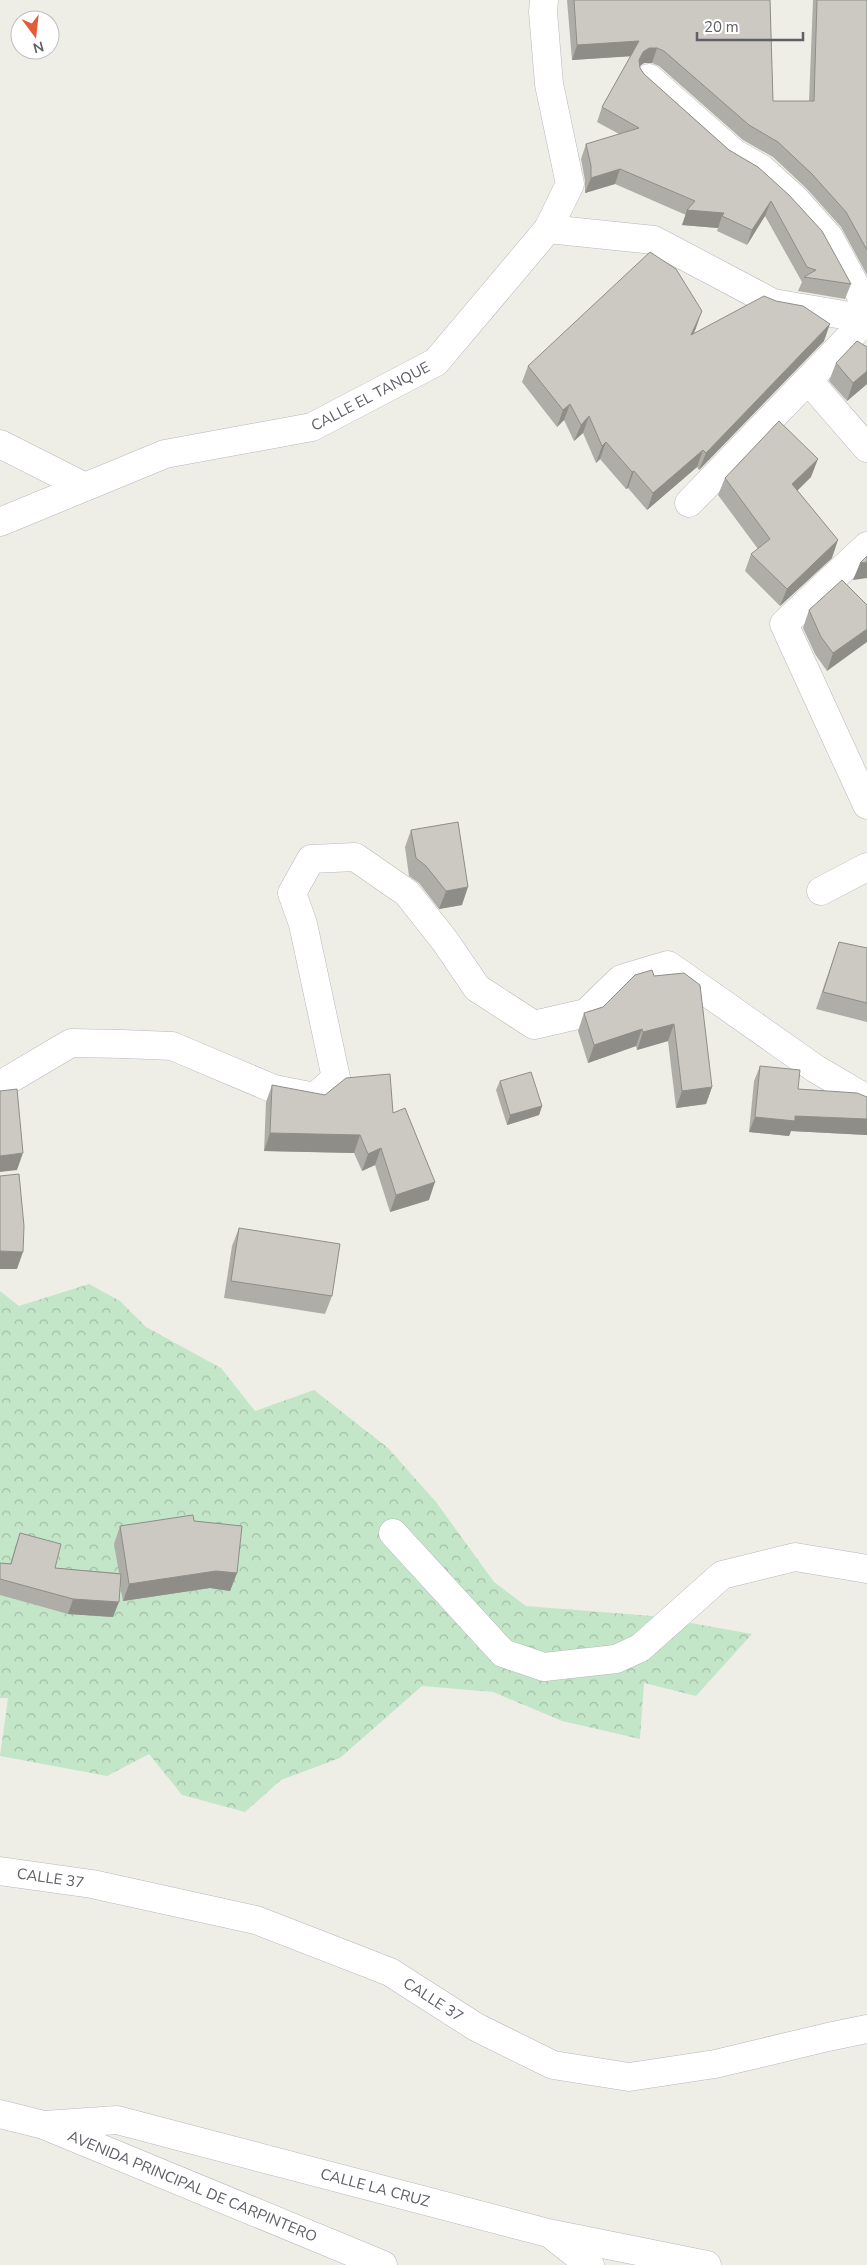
<svg xmlns="http://www.w3.org/2000/svg" width="867" height="2265" viewBox="0 0 867 2265" font-family="'Nunito Sans',sans-serif">
	<defs>
		<pattern id="forest-crowns" width="20" height="18" patternUnits="userSpaceOnUse" patternTransform="scale(1.25)"><rect width="20" height="18" fill="#c4e6c8"/><path d="M2 6a3 3 0 1 1 6 0M12 15a3 3 0 1 1 6 0" fill="none" stroke="#a2bea6"/></pattern>
	</defs>
	<rect width="100%" height="100%" fill="#efeee6"/>
	<!-- forest -->
	<path fill="url(#forest-crowns)" d="M 89,1284 L 120,1301 L 146,1327 L 221,1368 L 255,1411 L 314,1390 L 388,1448 L 436,1502 L 494,1582 L 526,1606 L 652,1616 L 752,1634 L 696,1696 L 644,1683 L 640,1739 L 562,1721 L 493,1692 L 422,1686 L 340,1758 L 281,1780 L 245,1812 L 182,1795 L 149,1754 L 107,1776 L 0,1756 L 8,1698 L 0,1698 L 0,1291 L 19,1306 Z"/>
	<g fill="none" stroke-linecap="round" stroke-linejoin="round">
		<!-- minor casing -->
		<g stroke="#b6b7bc" stroke-width="29">
			<g id="minor">
				<path d="M 649,78 L 734,153 L 762,169 L 795,199 L 829,237 L 867,307"/>
				<path d="M 548,229 L 654,240 L 773,303 L 867,319"/>
				<path d="M 808,380 L 867,448"/>
				<path d="M 0,444 L 85,487"/>
				<path d="M 689,503 L 867,319"/>
				<path id="s1" d="M 0,522 L 165,454 L 312,427 L 436,362 L 548,229 L 570,184 L 549,84 L 543,12 L 544,0"/>
				<path d="M 867,546 L 784,624 L 867,805"/>
				<path d="M 821,891 L 867,867"/>
				<path d="M 0,1085 L 71,1043 L 123,1044 L 172,1046 L 274,1089 L 315,1097 L 336,1078 L 303,924 L 292,893 L 311,859 L 355,857 L 407,893 L 445,941 L 477,988 L 534,1025 L 586,1013 L 621,979 L 668,965 L 816,1069 L 867,1099"/>
				<path d="M 393,1533 L 503,1653 L 544,1667 L 616,1659 L 640,1648 L 722,1575 L 795,1557 L 867,1569"/>
				<path id="s2" d="M 0,1871 L 92,1884 L 256,1920 L 390,1972 L 476,2027 L 553,2065 L 629,2077 L 715,2064 L 828,2037 L 867,2029"/>
				<path id="s3" d="M 0,2114 L 44,2125 L 383,2265"/>
				<path id="s4" d="M 44,2125 L 117,2120 L 548,2233 L 707,2265"/>
				<path d="M 554,2237 L 590,2265"/>
			</g>
		</g>
		<!-- minor -->
		<use href="#minor" stroke="#fff" stroke-width="28"/>
	</g>
	<!-- wall -->
	<g fill="#afada7">
		<path d="M 567,0 L 770,0 L 773,101 L 809,101 L 813,0 L 867,0 L 867,275 L 841,227 L 807,189 L 773,157 L 743,140 L 659,66 L 652,63 L 644,63 L 640,66 L 640,68 L 644,74 L 729,150 L 851,284 L 845,299 L 798,291 L 802,282 L 765,216 L 747,245 L 717,231 L 718,228 L 682,225 L 686,215 L 615,184 L 585,193 L 585,181 L 581,159 L 586,144 L 619,134 L 597,122 L 602,107 L 631,56 L 572,60 Z"/>
		<path d="M 696,328 L 694,333 L 824,341 L 699,470 L 697,467 L 647,510 L 628,488 L 626,489 L 600,459 L 596,463 L 583,433 L 574,441 L 564,420 L 557,427 L 522,382 L 528,366 Z"/>
		<path d="M 867,347 L 867,384 L 847,401 L 829,381 L 836,363 Z"/>
		<path d="M 811,477 L 797,490 L 832,558 L 780,606 L 745,571 L 751,554 L 758,549 L 718,495 L 725,478 Z"/>
		<path d="M 867,605 L 827,671 L 815,654 L 803,628 L 809,610 Z"/>
		<path d="M 411,830 L 462,905 L 439,909 L 419,883 L 409,876 L 405,847 Z"/>
		<path d="M 839,942 L 867,948 L 867,1022 L 816,1009 Z"/>
		<path d="M 654,976 L 712,1087 L 706,1104 L 676,1108 L 668,1041 L 637,1050 L 636,1046 L 588,1063 L 578,1031 L 584,1013 L 603,1007 Z"/>
		<path d="M 760,1066 L 798,1089 L 867,1097 L 867,1135 L 791,1131 L 789,1136 L 749,1132 L 754,1081 Z"/>
		<path d="M 500,1081 L 542,1106 L 539,1115 L 507,1125 L 496,1090 Z"/>
		<path d="M 272,1085 L 393,1113 L 429,1200 L 390,1212 L 375,1165 L 362,1171 L 354,1153 L 264,1151 L 266,1102 Z"/>
		<path d="M 239,1228 L 332,1296 L 325,1314 L 224,1298 L 232,1246 Z"/>
		<path d="M 194,1521 L 237,1573 L 230,1591 L 210,1588 L 123,1601 L 120,1585 L 113,1617 L 68,1614 L 0,1595 L 0,1563 L 10,1564 L 20,1533 L 55,1568 L 119,1573 L 114,1544 L 120,1526 Z"/>
	</g>
	<!-- shaded-wall -->
	<g fill="#8e8d88">
		<path d="M 639,41 L 634,56 L 572,60 L 577,45 Z"/>
		<path d="M 649,48 L 657,48 L 652,63 L 644,63 L 638,67 L 639,60 L 643,52 Z"/>
		<path d="M 620,169 L 615,184 L 585,193 L 591,178 Z"/>
		<path d="M 771,201 L 765,216 L 747,245 L 752,230 Z"/>
		<path d="M 687,210 L 724,213 L 722,216 L 718,228 L 682,225 Z"/>
		<path d="M 702,311 L 696,328 L 685,352 L 691,335 Z"/>
		<path d="M 830,324 L 824,341 L 699,470 L 706,453 Z"/>
		<path d="M 867,371 L 867,384 L 847,401 L 853,383 Z"/>
		<path d="M 570,404 L 564,420 L 557,427 L 563,410 Z"/>
		<path d="M 589,416 L 583,433 L 574,441 L 581,425 Z"/>
		<path d="M 606,442 L 600,459 L 596,463 L 602,446 Z"/>
		<path d="M 703,450 L 697,467 L 647,510 L 653,493 Z"/>
		<path d="M 818,459 L 811,477 L 786,502 L 792,484 Z"/>
		<path d="M 634,471 L 628,488 L 626,489 L 632,472 Z"/>
		<path d="M 838,540 L 832,558 L 780,606 L 787,589 Z"/>
		<path d="M 867,562 L 867,578 L 853,580 L 860,563 Z"/>
		<path d="M 867,629 L 867,642 L 827,671 L 833,653 Z"/>
		<path d="M 468,887 L 462,905 L 439,909 L 446,891 Z"/>
		<path d="M 674,1024 L 668,1041 L 637,1050 L 643,1032 Z"/>
		<path d="M 642,1029 L 636,1046 L 588,1063 L 594,1045 Z"/>
		<path d="M 712,1087 L 706,1104 L 676,1108 L 682,1091 Z"/>
		<path d="M 542,1106 L 539,1115 L 507,1125 L 510,1115 Z"/>
		<path d="M 795,1116 L 867,1119 L 867,1135 L 791,1131 L 789,1136 L 749,1132 L 755,1117 Z"/>
		<path d="M 270,1133 L 360,1135 L 354,1153 L 264,1151 Z"/>
		<path d="M 381,1148 L 375,1165 L 362,1171 L 368,1154 Z"/>
		<path d="M 23,1153 L 17,1170 L 0,1172 L 0,1156 Z"/>
		<path d="M 435,1182 L 429,1200 L 390,1212 L 396,1195 Z"/>
		<path d="M 0,1251 L 23,1252 L 17,1269 L 0,1269 Z"/>
		<path d="M 216,1571 L 237,1573 L 230,1591 L 210,1588 L 123,1601 L 129,1584 Z"/>
		<path d="M 73,1599 L 119,1602 L 113,1617 L 68,1614 Z"/>
	</g>
	<!-- building -->
	<g fill="#cbc9c2" stroke="#8e8d88">
		<path d="M 574,0 L 770,0 L 773,101 L 814,101 L 817,0 L 867,0 L 867,250 L 846,212 L 812,174 L 778,142 L 749,125 L 664,51 L 657,48 L 649,48 L 643,52 L 639,60 L 640,68 L 644,74 L 729,150 L 758,167 L 789,195 L 822,231 L 851,284 L 804,277 L 816,270 L 807,267 L 771,201 L 752,230 L 722,216 L 724,213 L 687,210 L 695,201 L 620,169 L 591,178 L 591,166 L 586,144 L 639,128 L 602,107 L 639,41 L 577,45 Z"/>
		<path d="M 650,252 L 676,269 L 702,311 L 691,335 L 764,296 L 776,301 L 803,306 L 830,324 L 706,453 L 703,450 L 653,493 L 634,471 L 632,472 L 606,442 L 602,446 L 589,416 L 581,425 L 570,404 L 563,410 L 528,366 Z"/>
		<path d="M 857,341 L 867,347 L 867,371 L 853,383 L 836,363 Z"/>
		<path d="M 779,421 L 818,459 L 792,484 L 838,540 L 787,589 L 751,554 L 770,539 L 725,478 Z"/>
		<path d="M 867,556 L 867,562 L 860,563 Z"/>
		<path d="M 842,580 L 867,605 L 867,629 L 833,653 L 821,637 L 809,610 Z"/>
		<path d="M 458,822 L 468,887 L 446,891 L 426,866 L 416,858 L 411,830 Z"/>
		<path d="M 839,942 L 867,948 L 867,1003 L 823,992 Z"/>
		<path d="M 652,970 L 654,976 L 684,973 L 700,985 L 712,1087 L 682,1091 L 674,1024 L 643,1032 L 642,1029 L 594,1045 L 584,1013 L 603,1007 L 635,975 Z"/>
		<path d="M 760,1066 L 800,1070 L 798,1089 L 857,1093 L 867,1097 L 867,1119 L 795,1116 L 795,1121 L 755,1117 Z"/>
		<path d="M 531,1072 L 542,1106 L 510,1115 L 500,1081 Z"/>
		<path d="M 390,1074 L 393,1113 L 405,1108 L 435,1182 L 396,1195 L 381,1148 L 368,1154 L 360,1135 L 270,1133 L 272,1085 L 325,1095 L 346,1078 Z"/>
		<path d="M 17,1089 L 23,1153 L 0,1156 L 0,1091 Z"/>
		<path d="M 19,1174 L 24,1226 L 23,1252 L 0,1251 L 0,1176 Z"/>
		<path d="M 239,1228 L 340,1244 L 332,1296 L 231,1281 Z"/>
		<path d="M 193,1515 L 194,1521 L 242,1526 L 237,1573 L 216,1571 L 129,1584 L 120,1526 Z"/>
		<path d="M 20,1533 L 61,1544 L 55,1568 L 121,1574 L 119,1602 L 73,1599 L 0,1579 L 0,1563 L 11,1564 Z"/>
	</g>
	<g text-anchor="middle" dominant-baseline="central" stroke-width="4.5" stroke-linejoin="round" paint-order="stroke">
		<!-- street labels -->
		<g font-size="15" fill="#5e6066" stroke="#fff">
			<text stroke="none"><textPath href="#s1" startOffset="394">CALLE EL TANQUE</textPath></text>
			<text stroke="none"><textPath href="#s2" startOffset="51">CALLE 37</textPath></text>
			<text stroke="none"><textPath href="#s2" startOffset="456">CALLE 37</textPath></text>
			<text stroke="none"><textPath href="#s3" startOffset="206">AVENIDA PRINCIPAL DE CARPINTERO</textPath></text>
			<text stroke="none"><textPath href="#s4" startOffset="340">CALLE LA CRUZ</textPath></text>
		</g>
	</g>
	<!-- north arrow -->
	<g transform="translate(35 35) rotate(165)"><circle r="24" fill="#ffffff" stroke="#bfbfc2"/>
	<path d="M0-4L9 19L0 12L-9 19Z" fill="#e45b37"/>
	<text y="-8" font-size="14" font-weight="bold" text-anchor="middle" fill="#5e6066">N</text>
	</g>
	<!-- scale -->
	<path d="M697 32v8h106v-8" fill="none" stroke="#5e6066" stroke-width="2.5"/>
	<text x="704" y="32" font-size="15" fill="#5e6066" stroke="#ffffff" stroke-width="4" paint-order="stroke">20 m</text>
</svg>
